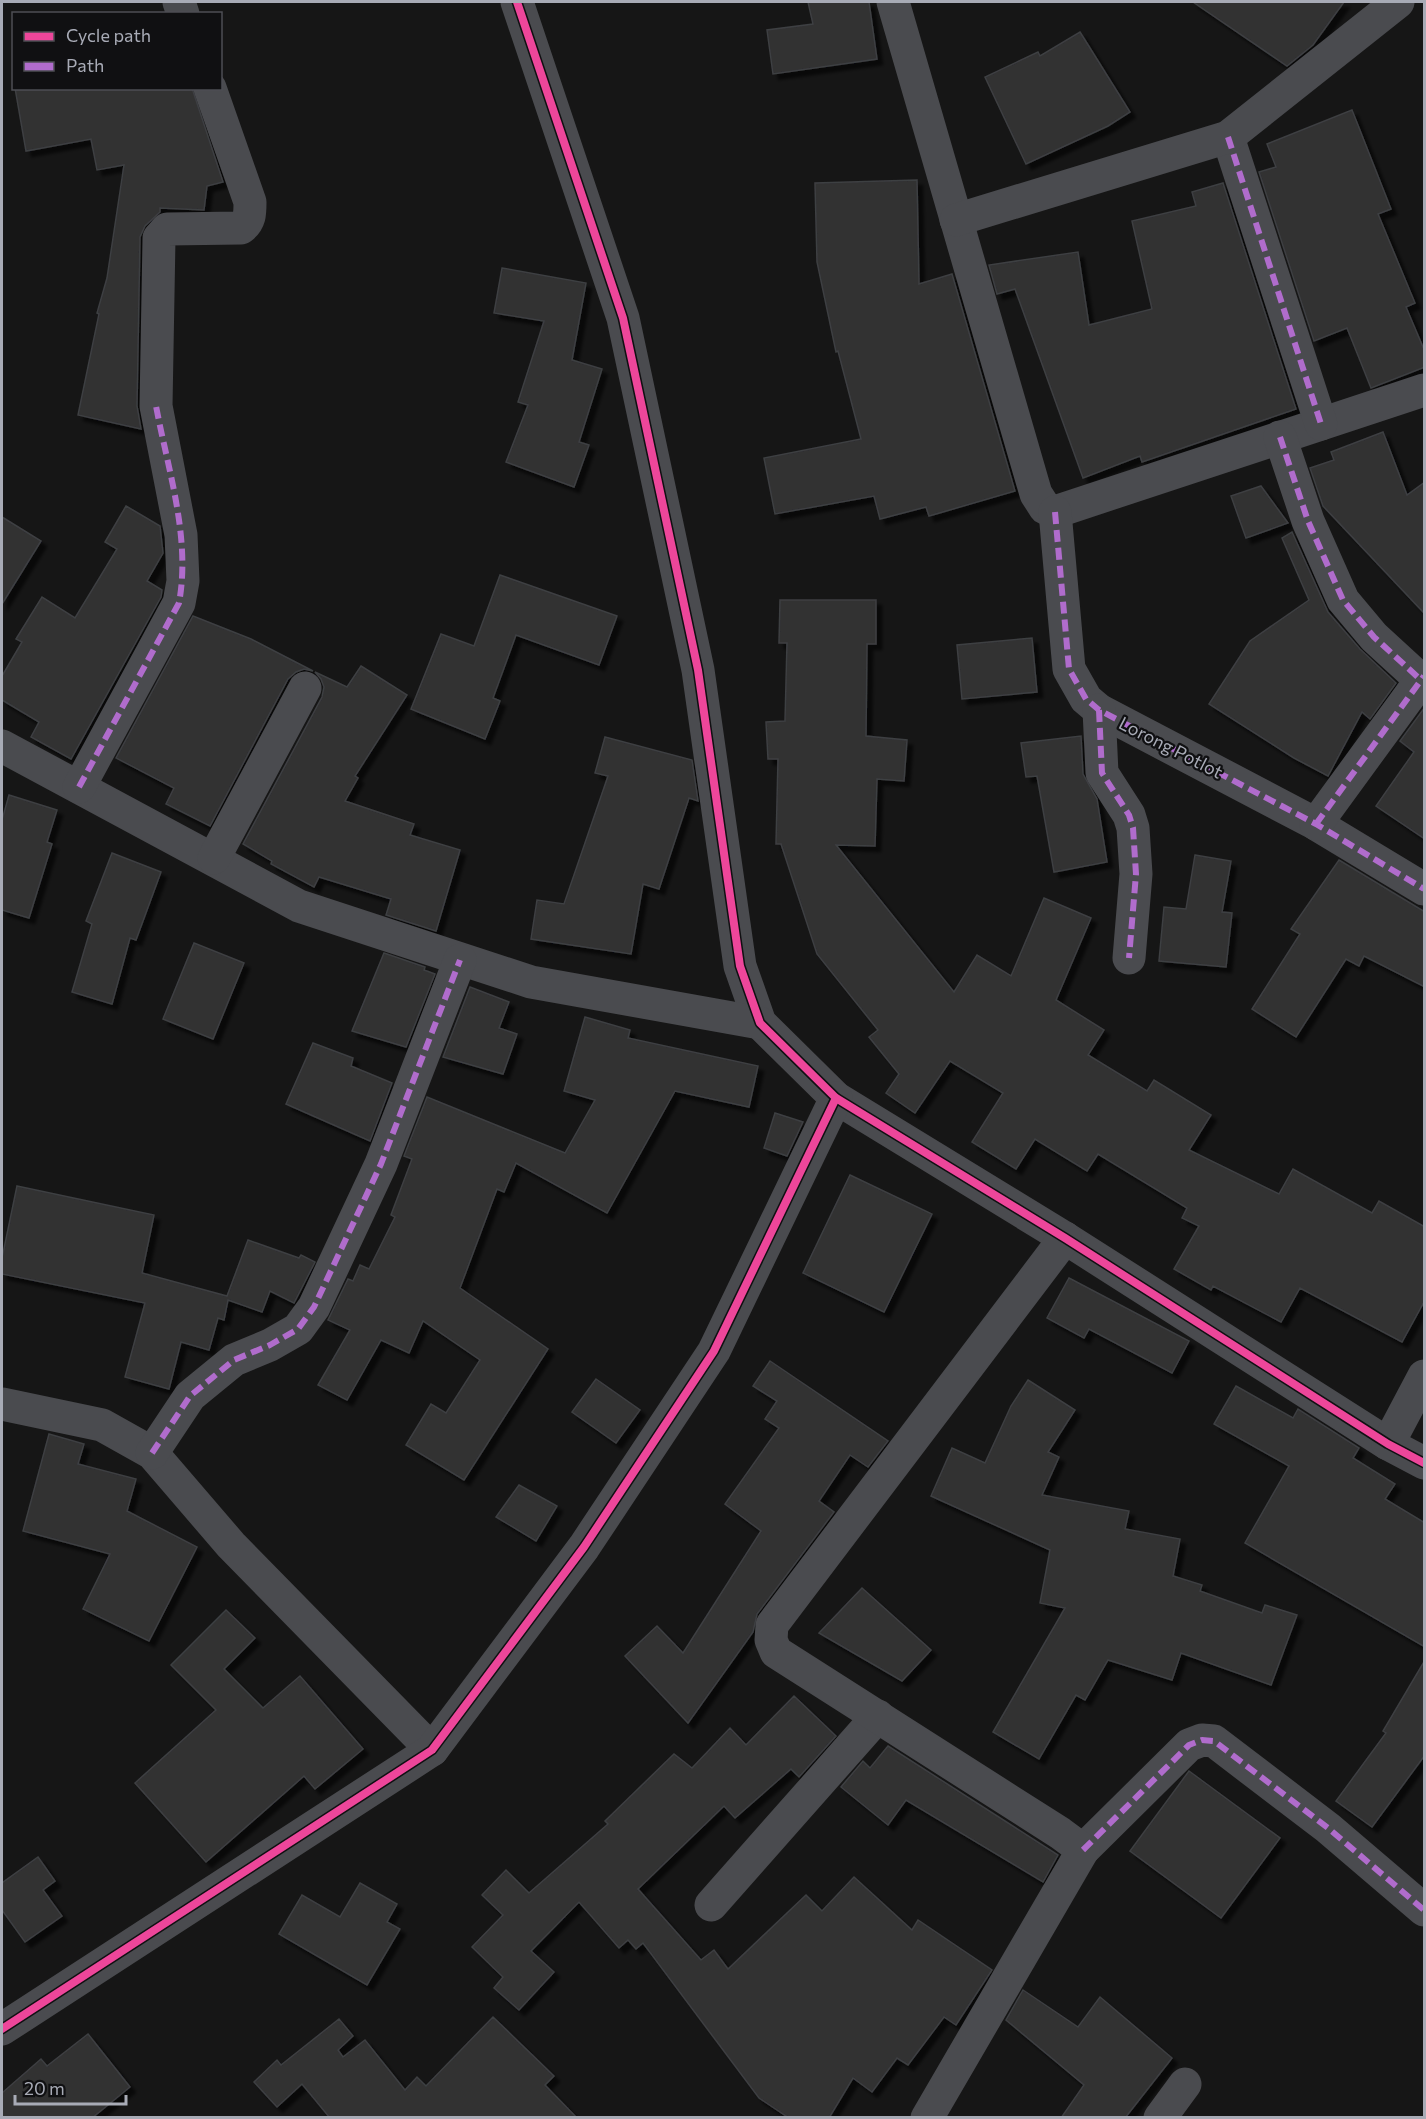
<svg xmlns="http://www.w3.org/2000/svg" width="1426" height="2119" viewBox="0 0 1426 2119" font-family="Commissioner,sans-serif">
	<defs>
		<filter id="shadow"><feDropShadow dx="5.5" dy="5.5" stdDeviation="1.5" flood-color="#0009"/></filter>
	</defs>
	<rect width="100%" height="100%" fill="#161616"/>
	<!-- building -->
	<g fill="#303032" stroke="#3e3f42" stroke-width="1.5" filter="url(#shadow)">
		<path d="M 808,2 L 869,2 L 877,59 L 773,74 L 767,30 L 813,24 Z"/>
		<path d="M 1193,2 L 1344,2 L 1313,45 L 1287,66 Z"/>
		<path d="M 1080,32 L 1130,112 L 1108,126 L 1026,164 L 985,77 L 1038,52 L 1040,56 Z"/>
		<path d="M 15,88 L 192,88 L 223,182 L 207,186 L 204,210 L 160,208 L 160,212 L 145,226 L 140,237 L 137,406 L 141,429 L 78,415 L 99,314 L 97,313 L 107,278 L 124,165 L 97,170 L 91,139 L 26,151 Z"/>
		<path d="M 1352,110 L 1391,209 L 1378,214 L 1415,303 L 1406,307 L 1425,352 L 1425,367 L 1371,388 L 1347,328 L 1314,341 L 1259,172 L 1276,167 L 1267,144 Z"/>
		<path d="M 917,180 L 919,284 L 952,274 L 1015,491 L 929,516 L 926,507 L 880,519 L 874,496 L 775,514 L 764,458 L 861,439 L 838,351 L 836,352 L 817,262 L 815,183 Z"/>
		<path d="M 1223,183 L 1296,409 L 1142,462 L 1140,456 L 1083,478 L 1015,289 L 997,294 L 989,265 L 1078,252 L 1089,325 L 1152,309 L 1132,221 L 1196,206 L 1192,192 Z"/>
		<path d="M 502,268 L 586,283 L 572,360 L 602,369 L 579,442 L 589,445 L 574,487 L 506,462 L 528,405 L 518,402 L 544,321 L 494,313 Z"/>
		<path d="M 1383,432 L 1407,495 L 1425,482 L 1425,614 L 1323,506 L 1310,468 L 1334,460 L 1331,452 Z"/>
		<path d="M 1261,486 L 1288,523 L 1246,538 L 1231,496 Z"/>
		<path d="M 126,506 L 160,526 L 163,553 L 147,581 L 162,590 L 161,597 L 71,759 L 31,737 L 39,722 L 2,700 L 2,676 L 22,642 L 16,639 L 42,597 L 75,618 L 117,549 L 105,542 Z"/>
		<path d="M 2,517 L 41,541 L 2,604 Z"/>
		<path d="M 1292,532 L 1328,612 L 1360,649 L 1396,683 L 1370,719 L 1362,712 L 1328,776 L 1294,758 L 1209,704 L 1250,641 L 1309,600 L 1282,538 Z"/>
		<path d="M 500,575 L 617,616 L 599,665 L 516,635 L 493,698 L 500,701 L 485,739 L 411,709 L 441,634 L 474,646 Z"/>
		<path d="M 780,600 L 876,600 L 876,644 L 867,644 L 866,736 L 907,740 L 904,781 L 877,779 L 875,846 L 836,845 L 954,992 L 977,955 L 1011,976 L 1044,898 L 1091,918 L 1056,1000 L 1104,1030 L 1088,1055 L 1147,1091 L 1154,1080 L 1211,1115 L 1189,1150 L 1279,1194 L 1293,1169 L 1372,1213 L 1379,1201 L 1425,1227 L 1425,1300 L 1402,1342 L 1300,1288 L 1281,1322 L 1213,1286 L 1211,1290 L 1174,1269 L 1199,1226 L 1182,1218 L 1187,1208 L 1098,1154 L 1087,1171 L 1035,1139 L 1016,1169 L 972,1142 L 1003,1093 L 950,1061 L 915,1113 L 886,1093 L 899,1074 L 869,1037 L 878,1030 L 817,954 L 781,844 L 776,844 L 778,759 L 768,759 L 766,722 L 785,721 L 787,643 L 779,643 Z"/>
		<path d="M 193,616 L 251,639 L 313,671 L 304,669 L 296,672 L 288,679 L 210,826 L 166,804 L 174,788 L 116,758 Z"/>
		<path d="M 1032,638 L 1037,692 L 962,699 L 957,645 Z"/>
		<path d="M 361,666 L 407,695 L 355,776 L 358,778 L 345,801 L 414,824 L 410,835 L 460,850 L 436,931 L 386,915 L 391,899 L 319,877 L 314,887 L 271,864 L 272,861 L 243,844 L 322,697 L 324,687 L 321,679 L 315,672 L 347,687 Z"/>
		<path d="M 1425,707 L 1425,839 L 1376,806 L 1414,752 L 1400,741 Z"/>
		<path d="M 1081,736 L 1083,774 L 1097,799 L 1107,862 L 1054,872 L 1037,776 L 1026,777 L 1021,743 Z"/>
		<path d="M 605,737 L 692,760 L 698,801 L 689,798 L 659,889 L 643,884 L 631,954 L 531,939 L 537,900 L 564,904 L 608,776 L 595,773 Z"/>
		<path d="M 9,795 L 57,810 L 47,842 L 52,844 L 29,918 L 2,910 L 2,820 Z"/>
		<path d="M 112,853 L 161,872 L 136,940 L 130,938 L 112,1004 L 72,992 L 92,924 L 86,921 Z"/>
		<path d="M 1195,855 L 1231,861 L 1222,912 L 1232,913 L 1226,967 L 1159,961 L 1164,907 L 1186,909 Z"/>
		<path d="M 1339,860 L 1425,912 L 1425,987 L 1364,956 L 1359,966 L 1346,959 L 1296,1037 L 1252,1009 L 1300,934 L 1291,929 Z"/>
		<path d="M 194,943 L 244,963 L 213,1039 L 163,1019 Z"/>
		<path d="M 384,953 L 425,967 L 424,970 L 435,974 L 406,1047 L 352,1031 Z"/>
		<path d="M 470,987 L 509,1002 L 499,1028 L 517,1034 L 503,1074 L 443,1057 Z"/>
		<path d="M 585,1017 L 630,1030 L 628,1038 L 758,1066 L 749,1107 L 675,1091 L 607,1213 L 516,1163 L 504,1192 L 497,1189 L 460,1288 L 548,1349 L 464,1480 L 406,1445 L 431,1404 L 446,1413 L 480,1360 L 423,1321 L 409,1353 L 381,1340 L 347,1400 L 318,1385 L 350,1330 L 328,1320 L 348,1279 L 353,1281 L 360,1265 L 369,1269 L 395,1217 L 391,1215 L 412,1159 L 404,1156 L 427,1097 L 565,1153 L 595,1100 L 564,1091 Z"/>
		<path d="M 313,1043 L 353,1058 L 351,1066 L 392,1083 L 370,1141 L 286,1104 Z"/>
		<path d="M 775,1113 L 803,1122 L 787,1156 L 764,1148 Z"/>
		<path d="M 850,1175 L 932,1214 L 884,1312 L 803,1273 Z"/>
		<path d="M 17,1186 L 154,1215 L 142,1273 L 227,1296 L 248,1240 L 299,1258 L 301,1255 L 315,1262 L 294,1303 L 270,1291 L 262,1312 L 228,1300 L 224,1320 L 218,1318 L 209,1350 L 181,1342 L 169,1389 L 125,1377 L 145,1303 L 2,1274 L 2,1258 Z"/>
		<path d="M 1069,1278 L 1189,1341 L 1172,1373 L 1089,1329 L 1084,1338 L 1047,1318 Z"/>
		<path d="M 770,1361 L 888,1441 L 868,1467 L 850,1455 L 819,1501 L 834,1512 L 757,1614 L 753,1632 L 688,1723 L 625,1656 L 657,1626 L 683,1653 L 761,1531 L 725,1504 L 779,1428 L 765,1419 L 777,1401 L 753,1386 Z"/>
		<path d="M 596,1379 L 640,1410 L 616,1443 L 572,1412 Z"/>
		<path d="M 1028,1380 L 1075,1410 L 1048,1452 L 1059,1457 L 1042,1495 L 1129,1511 L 1125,1529 L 1180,1539 L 1173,1576 L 1202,1585 L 1200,1591 L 1262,1613 L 1265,1605 L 1297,1615 L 1271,1685 L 1181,1653 L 1172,1680 L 1108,1660 L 1085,1700 L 1076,1695 L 1039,1759 L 993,1732 L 1065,1608 L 1040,1603 L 1050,1550 L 931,1496 L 952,1448 L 985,1463 L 1011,1406 Z"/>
		<path d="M 1236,1386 L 1293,1418 L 1298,1409 L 1359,1448 L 1353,1458 L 1395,1484 L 1385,1499 L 1425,1523 L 1425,1647 L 1245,1543 L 1289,1466 L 1214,1424 Z"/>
		<path d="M 49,1434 L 84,1444 L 78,1464 L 136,1479 L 127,1511 L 197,1547 L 149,1641 L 83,1609 L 110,1554 L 23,1531 Z"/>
		<path d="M 519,1485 L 557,1506 L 536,1541 L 496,1517 Z"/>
		<path d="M 862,1588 L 931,1650 L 902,1681 L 819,1633 Z"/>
		<path d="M 226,1610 L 255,1638 L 224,1669 L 263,1708 L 300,1676 L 363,1749 L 315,1789 L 304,1776 L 206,1862 L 135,1783 L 216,1710 L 171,1665 Z"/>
		<path d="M 1425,1660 L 1425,1755 L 1372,1827 L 1336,1801 L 1386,1733 L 1383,1731 Z"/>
		<path d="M 794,1696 L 836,1736 L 799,1777 L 791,1769 L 735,1818 L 724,1806 L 638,1889 L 701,1960 L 714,1950 L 728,1969 L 806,1895 L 822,1911 L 854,1877 L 912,1930 L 918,1920 L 992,1970 L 956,2025 L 944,2017 L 908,2065 L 897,2058 L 872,2092 L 853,2078 L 829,2118 L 789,2118 L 759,2098 L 643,1943 L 636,1949 L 628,1940 L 619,1948 L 579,1902 L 531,1951 L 554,1972 L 519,2010 L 494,1988 L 503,1977 L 472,1947 L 503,1915 L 482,1895 L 506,1870 L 529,1893 L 608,1824 L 605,1821 L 674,1754 L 692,1768 L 730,1728 L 746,1745 Z"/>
		<path d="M 888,1746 L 1058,1855 L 1043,1882 L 906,1800 L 888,1825 L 841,1787 L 863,1761 L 870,1768 Z"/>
		<path d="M 1189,1771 L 1280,1838 L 1221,1918 L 1130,1851 Z"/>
		<path d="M 38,1857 L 55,1881 L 43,1890 L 62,1916 L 25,1942 L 2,1910 L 2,1883 Z"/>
		<path d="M 360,1883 L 397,1904 L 387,1922 L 400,1929 L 367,1985 L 279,1934 L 302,1895 L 340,1917 Z"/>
		<path d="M 1023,1990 L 1078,2027 L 1100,1997 L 1172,2058 L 1125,2118 L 1061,2118 L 1084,2085 L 1006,2020 Z"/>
		<path d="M 493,2017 L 554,2076 L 545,2085 L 577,2118 L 330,2118 L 302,2084 L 277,2107 L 254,2082 L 277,2060 L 281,2065 L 339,2019 L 353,2036 L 338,2050 L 343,2057 L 365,2040 L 405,2090 L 417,2077 L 426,2086 Z"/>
		<path d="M 88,2034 L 130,2087 L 92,2118 L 2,2118 L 2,2093 L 41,2059 L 47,2066 Z"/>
	</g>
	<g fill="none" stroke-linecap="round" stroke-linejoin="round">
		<!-- minor -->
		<g stroke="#4a4b4f" stroke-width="33">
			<path d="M 179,2 L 183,14"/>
			<path d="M 517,2 L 623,318 L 698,670 L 740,966 L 760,1023 L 836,1098 L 1065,1238 L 1388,1444 L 1424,1463"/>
			<path d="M 893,2 L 1036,494 L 1045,508 L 1055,512 L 1424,390"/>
			<path d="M 1228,137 L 1321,424"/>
			<path d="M 956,220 L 1228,137 L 1398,2"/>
			<path d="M 1280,437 L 1308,521 L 1343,600 L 1374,637 L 1421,680"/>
			<path d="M 1055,512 L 1069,669 L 1086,699 L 1099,710 L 1316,824 L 1424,889"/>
			<path d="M 1099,710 L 1102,773 L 1129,815 L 1133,828 L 1136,874 L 1129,958"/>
			<path d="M 2,746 L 299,906 L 531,982 L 760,1023"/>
			<path d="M 79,787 L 179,603 L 183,581 L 181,535 L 156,406 L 159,238 L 167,229 L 241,228 C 250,221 250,214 250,202 L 210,88"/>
			<path d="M 1316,824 L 1424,676"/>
			<path d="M 214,858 L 305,688"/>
			<path d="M 2,1404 L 102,1425 L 152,1453 L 231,1545 L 432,1750"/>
			<path d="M 1388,1444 L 1424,1376"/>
			<path d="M 152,1453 L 190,1396 L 234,1360 L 270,1345 L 298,1329 L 314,1307 L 381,1164 L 460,960"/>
			<path d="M 1083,1850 L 1189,1745 L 1202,1740 L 1214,1741 L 1328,1828 L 1424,1910"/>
			<path d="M 711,1905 L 878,1716"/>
			<path d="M 2,2029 L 432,1750 L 584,1547 L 714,1351 L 836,1098"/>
			<path d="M 927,2118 L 1083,1850 L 1060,1833 L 776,1652 L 771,1640 L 772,1625 L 1065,1238"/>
			<path d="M 1160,2118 L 1185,2084"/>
		</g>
		<!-- quiet -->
		<g stroke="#b06ccc" stroke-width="6" stroke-dasharray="12 6" stroke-linecap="butt">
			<path d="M 1228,137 L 1321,424"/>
			<path d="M 1280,437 L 1308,521 L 1343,600 L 1374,637 L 1421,680"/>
			<path d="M 1055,512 L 1069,669 L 1086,699 L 1099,710 L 1316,824 L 1424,889"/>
			<path d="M 1099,710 L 1102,773 L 1129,815 L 1133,828 L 1136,874 L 1129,958"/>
			<path d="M 79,787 L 179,603 C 191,538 168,470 156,406"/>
			<path d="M 1316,824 L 1424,676"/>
			<path d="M 152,1453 L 190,1396 L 234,1360 L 270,1345 L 298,1329 L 314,1307 L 381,1164 L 460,960"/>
			<path d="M 1083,1850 L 1189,1745 L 1202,1740 L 1214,1741 L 1328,1828 L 1424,1910"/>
		</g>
		<!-- cycleway casing -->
		<g stroke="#101012" stroke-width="11">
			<g id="cycleway">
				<path d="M 517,2 L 623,318 L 698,670 L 740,966 L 760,1023 L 836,1098 L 1065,1238 L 1388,1444 L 1424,1463"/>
				<path d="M 2,2029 L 432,1750 L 584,1547 L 714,1351 L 836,1098"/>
			</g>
		</g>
		<!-- cycleway -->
		<use href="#cycleway" stroke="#ed469a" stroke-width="8"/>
	</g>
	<g text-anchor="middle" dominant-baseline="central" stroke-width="4.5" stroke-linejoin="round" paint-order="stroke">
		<!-- street labels -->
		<g font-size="18" fill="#a8abb6" stroke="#101012">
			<text transform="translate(1171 747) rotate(27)">Lorong Potlot</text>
		</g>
	</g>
	<!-- border -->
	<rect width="1426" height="2119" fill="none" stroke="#a8abb6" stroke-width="6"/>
	<!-- legend -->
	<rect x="12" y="12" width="210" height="78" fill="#101012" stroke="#4d4e54" stroke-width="1.5"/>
	<rect x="24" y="32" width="30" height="9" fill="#ed469a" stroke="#4d4e54" stroke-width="1.5"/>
	<text x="66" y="42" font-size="18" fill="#a8abb6">Cycle path</text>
	<rect x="24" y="62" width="30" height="9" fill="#b06ccc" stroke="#4d4e54" stroke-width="1.5"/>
	<text x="66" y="72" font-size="18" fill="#a8abb6">Path</text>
	<!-- scale -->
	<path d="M15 2095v9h111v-9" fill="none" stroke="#a8abb6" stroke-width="3"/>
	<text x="24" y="2095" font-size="18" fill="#a8abb6" stroke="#101012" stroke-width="4.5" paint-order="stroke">20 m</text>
</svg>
